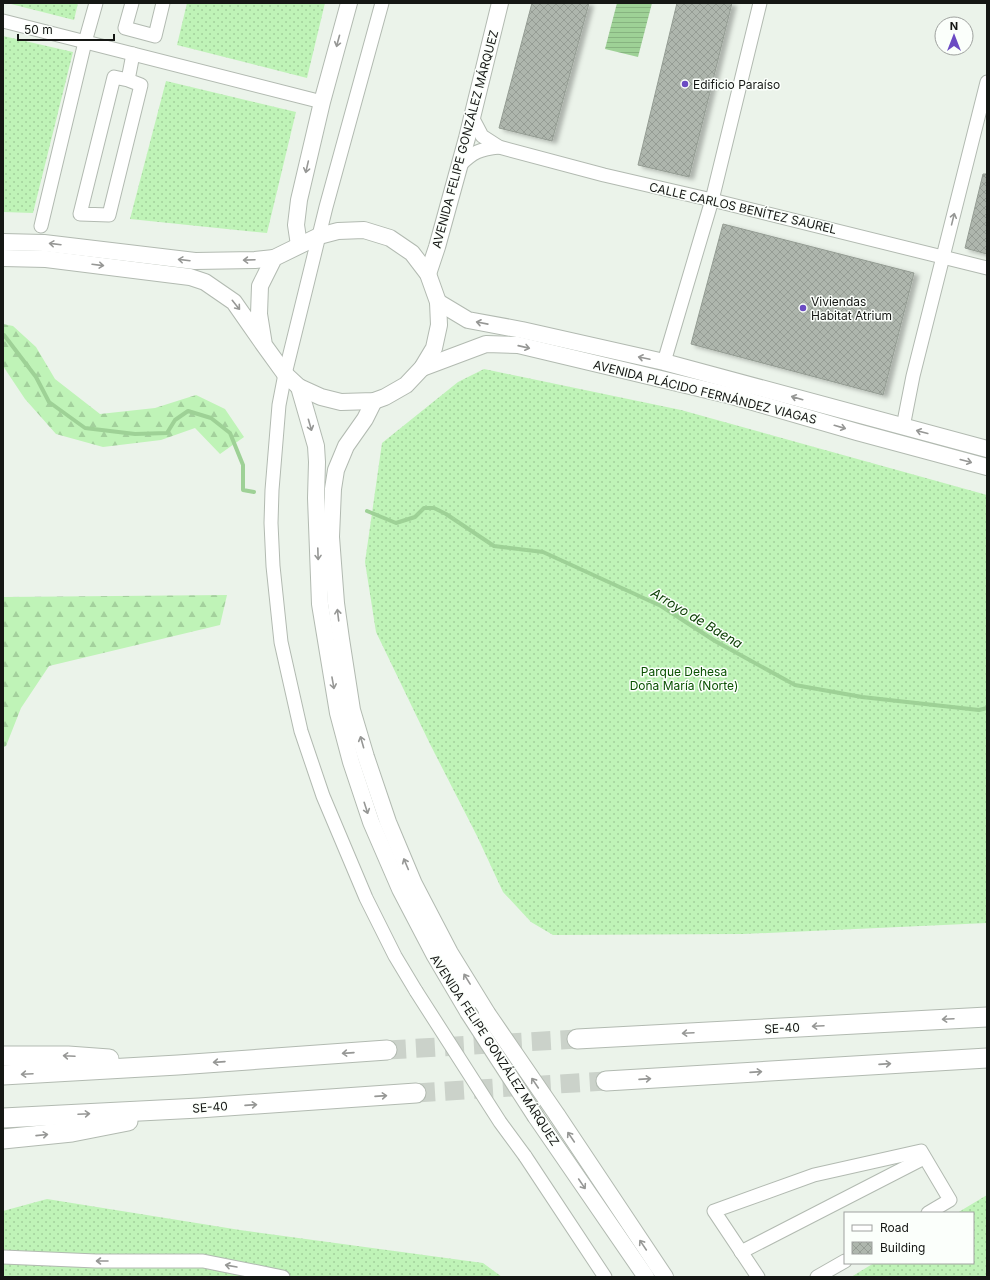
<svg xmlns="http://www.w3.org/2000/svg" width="990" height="1280" viewBox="0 0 990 1280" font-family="Inter,sans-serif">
	<defs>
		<pattern id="grass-dots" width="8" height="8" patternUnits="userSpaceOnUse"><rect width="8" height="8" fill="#bff3b7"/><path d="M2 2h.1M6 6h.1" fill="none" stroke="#a3d09c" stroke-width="1.8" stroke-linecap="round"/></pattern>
		<pattern id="forest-firs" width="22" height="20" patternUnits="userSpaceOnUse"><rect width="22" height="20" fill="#bff3b7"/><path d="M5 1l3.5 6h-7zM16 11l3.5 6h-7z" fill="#a3d09c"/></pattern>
		<pattern id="water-rules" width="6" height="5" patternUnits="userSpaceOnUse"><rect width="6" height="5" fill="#9ed196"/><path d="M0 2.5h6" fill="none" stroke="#87b380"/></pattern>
		<pattern id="building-cross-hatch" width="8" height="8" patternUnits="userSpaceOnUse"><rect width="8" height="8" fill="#aeb6ad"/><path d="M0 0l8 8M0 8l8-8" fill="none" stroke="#959c94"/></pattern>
		<filter id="shadow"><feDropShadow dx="4.5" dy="2.5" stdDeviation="2" flood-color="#0004"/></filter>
	</defs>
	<rect width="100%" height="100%" fill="#ebf3ea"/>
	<!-- grass -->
	<g fill="url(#grass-dots)">
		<path d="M 7,3 L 78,3 L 74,20 Z"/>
		<path d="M 187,3 L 325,3 L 307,78 L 177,45 Z"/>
		<path d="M 3,36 L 73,52 L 33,213 L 3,212 Z"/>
		<path d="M 166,81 L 296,112 L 267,233 L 130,219 Z"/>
		<path d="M 484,369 L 681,410 L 987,495 L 987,923 L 743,934 L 553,935 L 531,922 L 503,892 L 477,836 L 430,744 L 376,632 L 365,562 L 382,443 L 458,382 Z"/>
		<path d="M 987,1195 L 987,1277 L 851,1277 L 874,1263 L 973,1263 L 973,1213 L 957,1213 Z"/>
		<path d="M 47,1199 L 240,1230 L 483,1263 L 502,1277 L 3,1277 L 3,1211 Z"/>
	</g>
	<!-- forest -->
	<g fill="url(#forest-firs)">
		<path d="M 3,324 L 13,326 L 36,347 L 55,379 L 100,414 L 155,408 L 196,395 L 225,409 L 244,437 L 220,454 L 195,428 L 161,440 L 103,447 L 56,434 L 25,399 L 3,366 Z"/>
		<path d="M 227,595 L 220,625 L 49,666 L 21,708 L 6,746 L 3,747 L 3,597 Z"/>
	</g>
	<!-- water -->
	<path fill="url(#water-rules)" d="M 617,3 L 652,3 L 638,57 L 605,49 Z"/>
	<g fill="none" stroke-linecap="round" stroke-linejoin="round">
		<!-- stream -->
		<g stroke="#9ed196" stroke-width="4">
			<path d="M 3,335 L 4,335 L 36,377 L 49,402 L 85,428 L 135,434 L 167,433 L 175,420 L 188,411 L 211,418 L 230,433 L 243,465 L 243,490 L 254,492"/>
			<path d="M 367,511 L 396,523 L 415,517 L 424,508 L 434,508 L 446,514 L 494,546 L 543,552 L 661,606 L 715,641 L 795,685 L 862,697 L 979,710 L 987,708"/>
		</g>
	</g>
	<!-- building -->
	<g fill="url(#building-cross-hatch)" stroke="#949c93" filter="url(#shadow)">
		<path d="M 532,3 L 589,3 L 552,141 L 499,128 Z"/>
		<path d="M 677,3 L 732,3 L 689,177 L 638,165 Z"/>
		<path d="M 983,174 L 987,174 L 987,254 L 965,248 Z"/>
		<path d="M 723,224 L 914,273 L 883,395 L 691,344 Z"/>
	</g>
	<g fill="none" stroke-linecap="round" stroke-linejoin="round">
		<!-- highway-tunnel -->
		<g stroke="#cbd2ca" stroke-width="19" stroke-dasharray="19 10" stroke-linecap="butt">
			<path d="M 387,1050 L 577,1039"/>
			<path d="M 416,1093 L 606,1081"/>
		</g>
		<!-- minor casing -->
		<g stroke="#b2bab1" stroke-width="15">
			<g id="minor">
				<path d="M 132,3 L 125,28 L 155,36 L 163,3"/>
				<path d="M 382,3 L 326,207 L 285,374 L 279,405 L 272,490 L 271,523 L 273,566 L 281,642 L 301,731 L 323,796 L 366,898 L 395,956 L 416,991"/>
				<path d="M 3,21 L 322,102"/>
				<path d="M 128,80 L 141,85 L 109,215 L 80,214 L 114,77 L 128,80 L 133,54"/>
				<path d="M 472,117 L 482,136 L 499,147 L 604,175 L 712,200 L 987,268"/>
				<path d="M 460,165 C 473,152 480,149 499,147"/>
				<path d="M 41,226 L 85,42 L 96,3"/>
				<path d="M 664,362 L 712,200 L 760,3"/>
				<path d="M 903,427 L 913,376 L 987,82"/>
				<path d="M 525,1156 L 605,1277"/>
				<path d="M 741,1252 L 924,1158"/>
				<path d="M 3,1257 L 96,1261 L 203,1261 L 283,1277"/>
				<path d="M 758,1277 L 714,1211 L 814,1175 L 921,1151 L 950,1200 L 928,1213"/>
				<path d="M 817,1277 L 845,1261"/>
			</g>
		</g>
		<!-- major casing -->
		<g stroke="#b2bab1" stroke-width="18">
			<g id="major">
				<path d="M 3,242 L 44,243 L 195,261 L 255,260 L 274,258"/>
				<path d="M 299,245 L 296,225 L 299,200 L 322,102 L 349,3"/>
				<path d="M 3,258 L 46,259 L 190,277 L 205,282 L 234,302 L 264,345 L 285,374 L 299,387 L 321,397 L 341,402 L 374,401 L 385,397 L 406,385 L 422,368 L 434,348 L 439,325 L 438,302 L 428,274 L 412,253 L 390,238 L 364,230 L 338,231 L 319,236 L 274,258 L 260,286 L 259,314 L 264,345"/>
				<path d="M 428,274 L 437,247 L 467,138 L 500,3"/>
				<path d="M 438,302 L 468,320 L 522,330 L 664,362 L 987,449"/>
				<path d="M 422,368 L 486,344 L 518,345 L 732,396 L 857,432 L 987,467"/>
				<path d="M 299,387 L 316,446 L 317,462 L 316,498 L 320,604 L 338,713 L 351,762 L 371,822 L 400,889 L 435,956 L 468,1012"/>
				<path d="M 374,401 L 365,419 L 346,446 L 336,470 L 333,489 L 331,537 L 336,603 L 341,639 L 352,710 L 366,757 L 388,822 L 414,884 L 450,953 L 487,1013"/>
				<path d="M 557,1115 L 665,1277"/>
				<path d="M 536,1117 L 646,1277"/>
			</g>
		</g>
		<!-- highway casing -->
		<g stroke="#b2bab1" stroke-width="21">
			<g id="highway">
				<path d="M 577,1039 L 987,1017"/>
				<path d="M 3,1056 L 68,1056 L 109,1059"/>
				<path d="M 3,1075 L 178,1065 L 387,1050"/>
				<path d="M 606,1081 L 987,1058"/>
				<path d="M 3,1118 L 199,1108 L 416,1093"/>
				<path d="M 3,1139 L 72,1132 L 128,1121"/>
			</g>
		</g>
		<!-- minor -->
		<use href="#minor" stroke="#fff" stroke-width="13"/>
		<!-- major -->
		<use href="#major" stroke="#fff" stroke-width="16"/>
		<!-- highway -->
		<use href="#highway" stroke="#fff" stroke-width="19"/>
		<!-- minor-bridge casing -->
		<g stroke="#b2bab1" stroke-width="15" stroke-linecap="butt">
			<path id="minor-bridge" d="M 416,991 L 500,1122 L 525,1156"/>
		</g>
		<!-- major-bridge casing -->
		<g stroke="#b2bab1" stroke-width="18" stroke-linecap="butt">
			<g id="major-bridge">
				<path d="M 468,1012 L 536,1117"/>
				<path d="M 487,1013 L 557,1115"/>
			</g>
		</g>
		<!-- minor-bridge -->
		<use href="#minor-bridge" stroke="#fff" stroke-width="13"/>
		<!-- major-bridge -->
		<use href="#major-bridge" stroke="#fff" stroke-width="16"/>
	</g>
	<!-- one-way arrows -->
	<defs><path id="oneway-shaft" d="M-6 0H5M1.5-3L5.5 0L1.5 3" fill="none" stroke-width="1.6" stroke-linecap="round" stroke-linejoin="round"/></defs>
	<g stroke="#969795">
		<use href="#oneway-shaft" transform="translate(338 41) rotate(105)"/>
		<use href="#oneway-shaft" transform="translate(307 167) rotate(103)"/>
		<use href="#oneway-shaft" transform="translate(953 219) rotate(-76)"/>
		<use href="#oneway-shaft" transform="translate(55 244) rotate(-173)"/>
		<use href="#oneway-shaft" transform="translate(184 260) rotate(-173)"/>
		<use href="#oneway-shaft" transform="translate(249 260) rotate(178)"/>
		<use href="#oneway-shaft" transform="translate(98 265) rotate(7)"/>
		<use href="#oneway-shaft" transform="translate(236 305) rotate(51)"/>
		<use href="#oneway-shaft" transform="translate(482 323) rotate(-169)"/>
		<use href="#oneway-shaft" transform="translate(524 347) rotate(13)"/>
		<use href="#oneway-shaft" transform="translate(644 358) rotate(-168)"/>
		<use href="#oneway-shaft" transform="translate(797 398) rotate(-164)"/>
		<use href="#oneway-shaft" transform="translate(310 425) rotate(74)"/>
		<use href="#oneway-shaft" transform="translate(840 427) rotate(16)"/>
		<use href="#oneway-shaft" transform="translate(922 432) rotate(-165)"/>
		<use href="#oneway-shaft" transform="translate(966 461) rotate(15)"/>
		<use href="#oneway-shaft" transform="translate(318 554) rotate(88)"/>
		<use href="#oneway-shaft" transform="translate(338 615) rotate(-97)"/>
		<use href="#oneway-shaft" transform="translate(333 683) rotate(80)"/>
		<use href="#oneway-shaft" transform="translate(362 742) rotate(-106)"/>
		<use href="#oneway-shaft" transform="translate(366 808) rotate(72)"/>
		<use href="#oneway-shaft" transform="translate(406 864) rotate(-113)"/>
		<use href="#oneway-shaft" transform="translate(467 979) rotate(-122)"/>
		<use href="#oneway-shaft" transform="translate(948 1019) rotate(177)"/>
		<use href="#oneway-shaft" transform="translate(818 1026) rotate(177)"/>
		<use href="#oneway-shaft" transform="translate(688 1033) rotate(177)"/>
		<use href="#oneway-shaft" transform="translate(348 1053) rotate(176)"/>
		<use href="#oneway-shaft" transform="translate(69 1056) rotate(-177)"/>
		<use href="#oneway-shaft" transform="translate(219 1062) rotate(176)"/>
		<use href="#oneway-shaft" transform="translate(885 1064) rotate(-4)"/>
		<use href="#oneway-shaft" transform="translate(756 1072) rotate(-4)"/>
		<use href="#oneway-shaft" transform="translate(27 1074) rotate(177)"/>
		<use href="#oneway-shaft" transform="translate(645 1079) rotate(-4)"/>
		<use href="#oneway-shaft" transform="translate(535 1083) rotate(-124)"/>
		<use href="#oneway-shaft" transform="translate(381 1096) rotate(-4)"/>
		<use href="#oneway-shaft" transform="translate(251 1105) rotate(-4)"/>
		<use href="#oneway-shaft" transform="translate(84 1114) rotate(-3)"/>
		<use href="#oneway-shaft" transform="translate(42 1135) rotate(-6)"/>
		<use href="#oneway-shaft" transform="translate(571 1137) rotate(-124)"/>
		<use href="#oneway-shaft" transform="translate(582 1184) rotate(56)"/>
		<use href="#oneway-shaft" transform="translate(643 1245) rotate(-124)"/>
		<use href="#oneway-shaft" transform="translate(102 1261) rotate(-180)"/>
		<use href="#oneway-shaft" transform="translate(231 1266) rotate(-170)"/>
	</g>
	<!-- markers -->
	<g fill="#6b4bc3" stroke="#fbfffb" stroke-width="1.5">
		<circle cx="685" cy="84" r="4"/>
		<circle cx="803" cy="308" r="4"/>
	</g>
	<g text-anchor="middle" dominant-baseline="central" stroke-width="3" stroke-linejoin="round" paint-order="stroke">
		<!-- poi labels -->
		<g font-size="12" fill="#151714" stroke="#fbfffb" text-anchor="start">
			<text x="693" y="84">Edificio Paraíso</text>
			<text x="811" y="301">Viviendas<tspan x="811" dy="14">Habitat Atrium</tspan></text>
		</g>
		<!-- street labels -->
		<g font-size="12" fill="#151714" stroke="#fbfffb">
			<text transform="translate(465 139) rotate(-75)">AVENIDA FELIPE GONZÁLEZ MÁRQUEZ</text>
			<text transform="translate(743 208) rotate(13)">CALLE CARLOS BENÍTEZ SAUREL</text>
			<text transform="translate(705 392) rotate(14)">AVENIDA PLÁCIDO FERNÁNDEZ VIAGAS</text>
			<text transform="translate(782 1028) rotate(-3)">SE-40</text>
			<text transform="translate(495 1050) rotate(57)">AVENIDA FELIPE GONZÁLEZ MÁRQUEZ</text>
			<text transform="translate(210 1107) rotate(-4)">SE-40</text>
		</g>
		<!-- park labels -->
		<g font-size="12" fill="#095000" stroke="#fbfffb">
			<text x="684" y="671">Parque Dehesa<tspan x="684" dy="14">Doña María (Norte)</tspan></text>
		</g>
		<!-- water labels -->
		<g font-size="13" font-style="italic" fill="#0d4005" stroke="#fbfffb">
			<text transform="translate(697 618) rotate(31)">Arroyo de Baena</text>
		</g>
	</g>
	<!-- border -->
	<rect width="990" height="1280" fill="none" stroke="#151714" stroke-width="8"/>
	<!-- legend -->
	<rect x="844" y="1212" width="130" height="52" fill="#fbfffb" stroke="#9fa29f"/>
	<rect x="852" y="1225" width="20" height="6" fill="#ffffff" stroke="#9fa29f"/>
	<text x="880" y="1232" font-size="12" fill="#151714">Road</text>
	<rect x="852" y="1242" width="20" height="12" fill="url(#building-cross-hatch)" stroke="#9fa29f"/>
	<text x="880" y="1252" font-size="12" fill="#151714">Building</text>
	<!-- north arrow -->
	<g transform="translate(954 36)"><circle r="19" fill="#fbfffb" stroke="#9fa29f"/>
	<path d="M0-3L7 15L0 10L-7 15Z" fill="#6b4bc3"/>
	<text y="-6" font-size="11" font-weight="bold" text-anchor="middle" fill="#151714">N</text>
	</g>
	<!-- scale -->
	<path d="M18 34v6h96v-6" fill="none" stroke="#151714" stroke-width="2"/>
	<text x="24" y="34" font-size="12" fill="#151714" stroke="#fbfffb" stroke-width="3" paint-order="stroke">50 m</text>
</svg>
